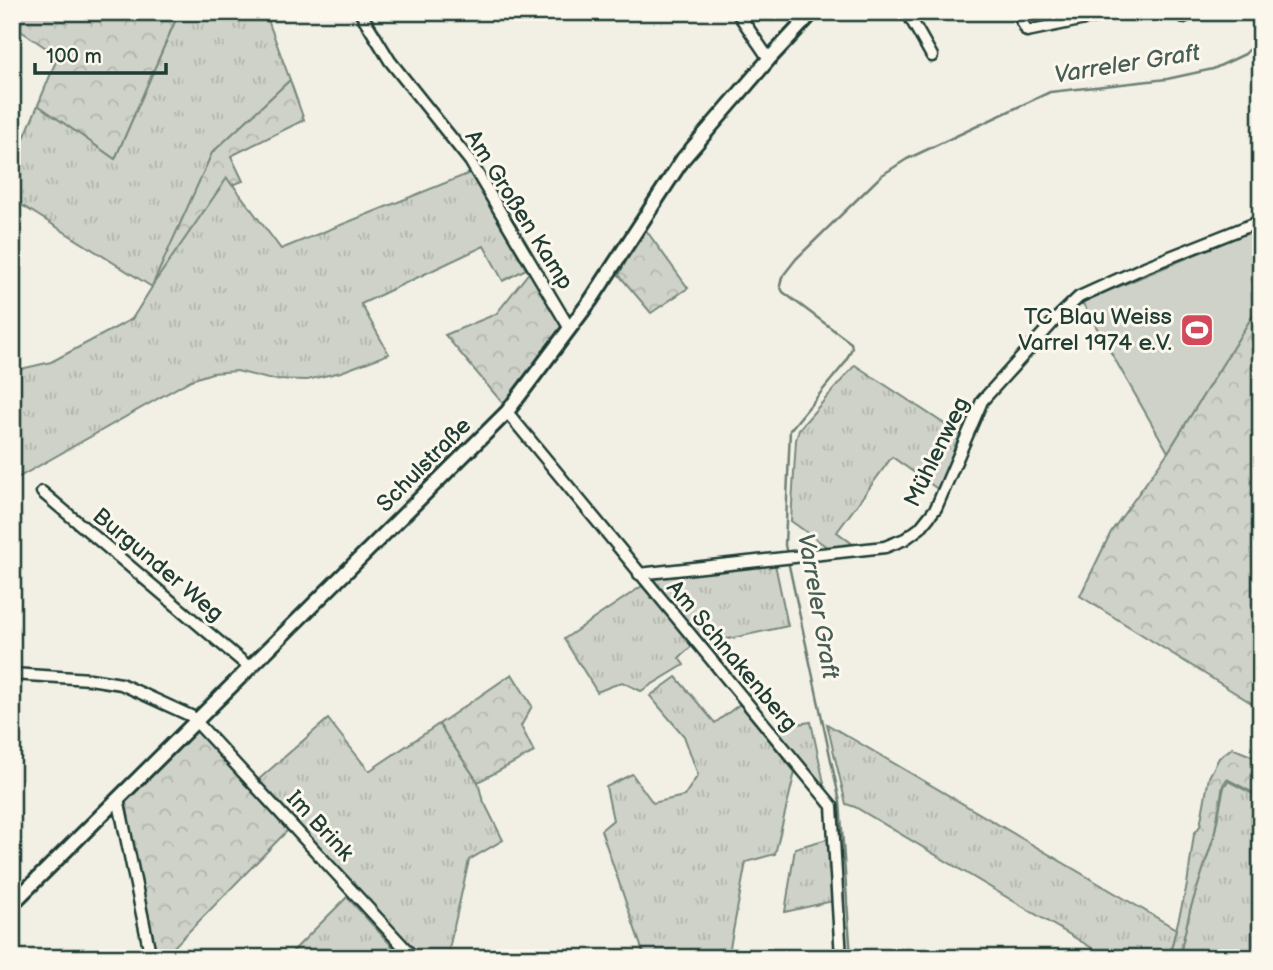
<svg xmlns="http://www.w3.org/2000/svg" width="1273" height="970" viewBox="0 0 1273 970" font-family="'Balsamiq Sans',sans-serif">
	<defs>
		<pattern id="grass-tufts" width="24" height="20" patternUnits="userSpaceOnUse" patternTransform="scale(1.75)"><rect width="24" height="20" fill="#cfd2c8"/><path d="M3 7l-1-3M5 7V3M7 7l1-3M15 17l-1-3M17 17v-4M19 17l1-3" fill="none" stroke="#b1b5ac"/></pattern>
		<pattern id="forest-crowns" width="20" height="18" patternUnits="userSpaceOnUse" patternTransform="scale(1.75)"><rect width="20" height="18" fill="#cfd2c8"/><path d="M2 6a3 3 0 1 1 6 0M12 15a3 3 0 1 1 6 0" fill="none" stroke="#b1b5ac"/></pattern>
	</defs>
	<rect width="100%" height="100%" fill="#f2f0e5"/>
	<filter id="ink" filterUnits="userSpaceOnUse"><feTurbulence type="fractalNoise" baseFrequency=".0143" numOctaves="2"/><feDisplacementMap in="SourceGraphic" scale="14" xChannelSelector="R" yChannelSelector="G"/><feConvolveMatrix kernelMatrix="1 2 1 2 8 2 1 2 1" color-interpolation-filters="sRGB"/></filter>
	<g filter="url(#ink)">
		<!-- grass -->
		<g fill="url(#grass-tufts)" stroke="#77887e" stroke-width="2">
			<path d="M 179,12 L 265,12 L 290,80 L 212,153 L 155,281 L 227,177 L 281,249 L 470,173 L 526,269 L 503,281 L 484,246 L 361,304 L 389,354 L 341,372 L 307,380 L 268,379 L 237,371 L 212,373 L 191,380 L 19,477 L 12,477 L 12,371 L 51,362 L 132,319 L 152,287 L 12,199 L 12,167 L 38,105 L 115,159 Z"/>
			<path d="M 855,365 L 961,435 L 939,490 L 892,457 L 837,532 L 858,548 L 831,550 L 791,521 L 796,440 L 799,429 Z"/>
			<path d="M 775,564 L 788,626 L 705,644 L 646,575 Z"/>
			<path d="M 642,586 L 694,644 L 679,658 L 684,665 L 641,691 L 622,682 L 597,692 L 564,639 Z"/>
			<path d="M 676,677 L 715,723 L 740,704 L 795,772 L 775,854 L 746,862 L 728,958 L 645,958 L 601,830 L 613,820 L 606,787 L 632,774 L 653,803 L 684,796 L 698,775 L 684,736 L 650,696 Z"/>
			<path d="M 328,719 L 369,771 L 439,724 L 478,782 L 482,798 L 503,840 L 469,860 L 447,958 L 419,958 L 258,780 Z"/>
			<path d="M 811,722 L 824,783 L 820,786 L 771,728 Z"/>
			<path d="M 827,724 L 1176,929 L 1169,958 L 1109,958 L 855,807 L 846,804 Z"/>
			<path d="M 1228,781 L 1261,798 L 1261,958 L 1179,958 L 1190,910 L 1214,836 L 1224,787 Z"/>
			<path d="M 831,838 L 833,901 L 785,912 L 795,848 Z"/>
			<path d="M 347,897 L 403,958 L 286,958 Z"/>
		</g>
		<!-- forest -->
		<g fill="url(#forest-crowns)" stroke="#77887e" stroke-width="2">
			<path d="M 12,12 L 179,12 L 115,159 L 38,105 L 58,56 L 12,25 Z"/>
			<path d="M 290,80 L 304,120 L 231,156 L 243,181 L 232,185 L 227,178 L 152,286 L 212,153 Z"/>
			<path d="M 643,226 L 688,288 L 651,313 L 619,275 Z"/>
			<path d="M 531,270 L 566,329 L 504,405 L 445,335 L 496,314 Z"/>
			<path d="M 1261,302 L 1261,709 L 1080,596 L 1111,532 L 1168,452 Z"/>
			<path d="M 512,674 L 532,706 L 521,726 L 534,752 L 478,782 L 439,724 Z"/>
			<path d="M 196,727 L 288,830 L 168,953 L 157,957 L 122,803 Z"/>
			<path d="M 1232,748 L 1261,760 L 1261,797 L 1227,779 L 1223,785 L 1214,836 L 1190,910 L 1179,958 L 1169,958 L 1187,885 L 1194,834 L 1200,826 L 1209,777 L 1219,758 Z"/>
		</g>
		<!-- pitch -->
		<path fill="#cfd2c8" stroke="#77887e" stroke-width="2" d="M 1261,227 L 1261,302 L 1168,452 L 1082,302 Z"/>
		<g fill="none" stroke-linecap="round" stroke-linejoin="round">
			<!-- stream -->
			<g stroke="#6e7f75" stroke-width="2.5">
				<path d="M 787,554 L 785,545 L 790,430 L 845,363 L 852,348 L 851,343 L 783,292 L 780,286 L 782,277 L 796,259 L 882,175 L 907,159 L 1050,92 L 1167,79 L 1213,69 L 1245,54 L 1261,37"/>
				<path d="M 788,561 L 840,802 L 851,958"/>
			</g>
			<!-- minor casing -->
			<g stroke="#1f3d34" stroke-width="15">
				<g id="minor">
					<path d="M 360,12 L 390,61 L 470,161 L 570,329"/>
					<path d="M 737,12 L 769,59"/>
					<path d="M 907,12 L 932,56"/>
					<path d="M 1017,12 L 1027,31 L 1119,12"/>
					<path d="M 1183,12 L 1184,17"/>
					<path d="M 507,412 L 832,806 L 841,958"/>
					<path d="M 42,492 L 250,668"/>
					<path d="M 639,574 L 885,547 L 905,539 L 920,528 L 936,508 L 982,401 L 1057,318 L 1079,297 L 1145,267 L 1261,221"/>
					<path d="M 12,674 L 90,679 L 121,684 L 191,716 L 414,958"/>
					<path d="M 118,798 L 151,958"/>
				</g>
			</g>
			<!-- tertiary casing -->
			<g stroke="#1f3d34" stroke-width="18">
				<path id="tertiary" d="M 12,904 L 507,412 L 591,300 L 683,159 L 769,59 L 813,12"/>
			</g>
			<!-- minor -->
			<use href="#minor" stroke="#fbf7ec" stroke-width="10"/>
			<!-- tertiary -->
			<use href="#tertiary" stroke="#fbf7ec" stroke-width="12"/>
		</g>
	</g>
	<!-- icons -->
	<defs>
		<g id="stadium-square" transform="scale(1.75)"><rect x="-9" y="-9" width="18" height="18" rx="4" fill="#d1495b" stroke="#fbf7ec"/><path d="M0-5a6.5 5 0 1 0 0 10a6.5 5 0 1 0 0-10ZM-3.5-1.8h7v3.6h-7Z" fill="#fff"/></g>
	</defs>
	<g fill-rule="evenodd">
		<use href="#stadium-square" x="1197" y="330"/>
	</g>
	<g text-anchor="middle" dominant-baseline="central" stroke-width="6" stroke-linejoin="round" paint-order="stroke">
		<!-- street labels -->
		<g font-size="23" fill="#1f3d34" stroke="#fbf7ec">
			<text transform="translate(519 210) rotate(58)">Am Großen Kamp</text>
			<text transform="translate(937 452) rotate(-64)">Mühlenweg</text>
			<text transform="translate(424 465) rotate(-45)">Schulstraße</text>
			<text transform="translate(158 565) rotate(40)">Burgunder Weg</text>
			<text transform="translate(732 656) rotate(50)">Am Schnakenberg</text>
			<text transform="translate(320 826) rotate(47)">Im Brink</text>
		</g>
		<!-- poi labels -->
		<g font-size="23" fill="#1f3d34" stroke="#fbf7ec" text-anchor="end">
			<text x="1172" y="317">TC Blau Weiss<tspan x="1172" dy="26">Varrel 1974 e.V.</tspan></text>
		</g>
		<!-- water labels -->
		<g font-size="24" font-style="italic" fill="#465e55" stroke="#fbf7ec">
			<text transform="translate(1127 64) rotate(-9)">Varreler Graft</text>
			<text transform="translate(818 606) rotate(80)">Varreler Graft</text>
		</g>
	</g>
	<!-- margin -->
	<rect width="1273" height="970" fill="none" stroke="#fbf7ec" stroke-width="42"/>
	<rect x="21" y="21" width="1231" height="928" fill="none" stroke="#1f3d34" stroke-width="2.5" filter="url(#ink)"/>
	<!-- scale -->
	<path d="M35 63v10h131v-10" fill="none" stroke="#1f3d34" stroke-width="3.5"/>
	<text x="46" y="63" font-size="21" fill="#1f3d34" stroke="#fbf7ec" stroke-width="5" paint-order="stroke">100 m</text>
</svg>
